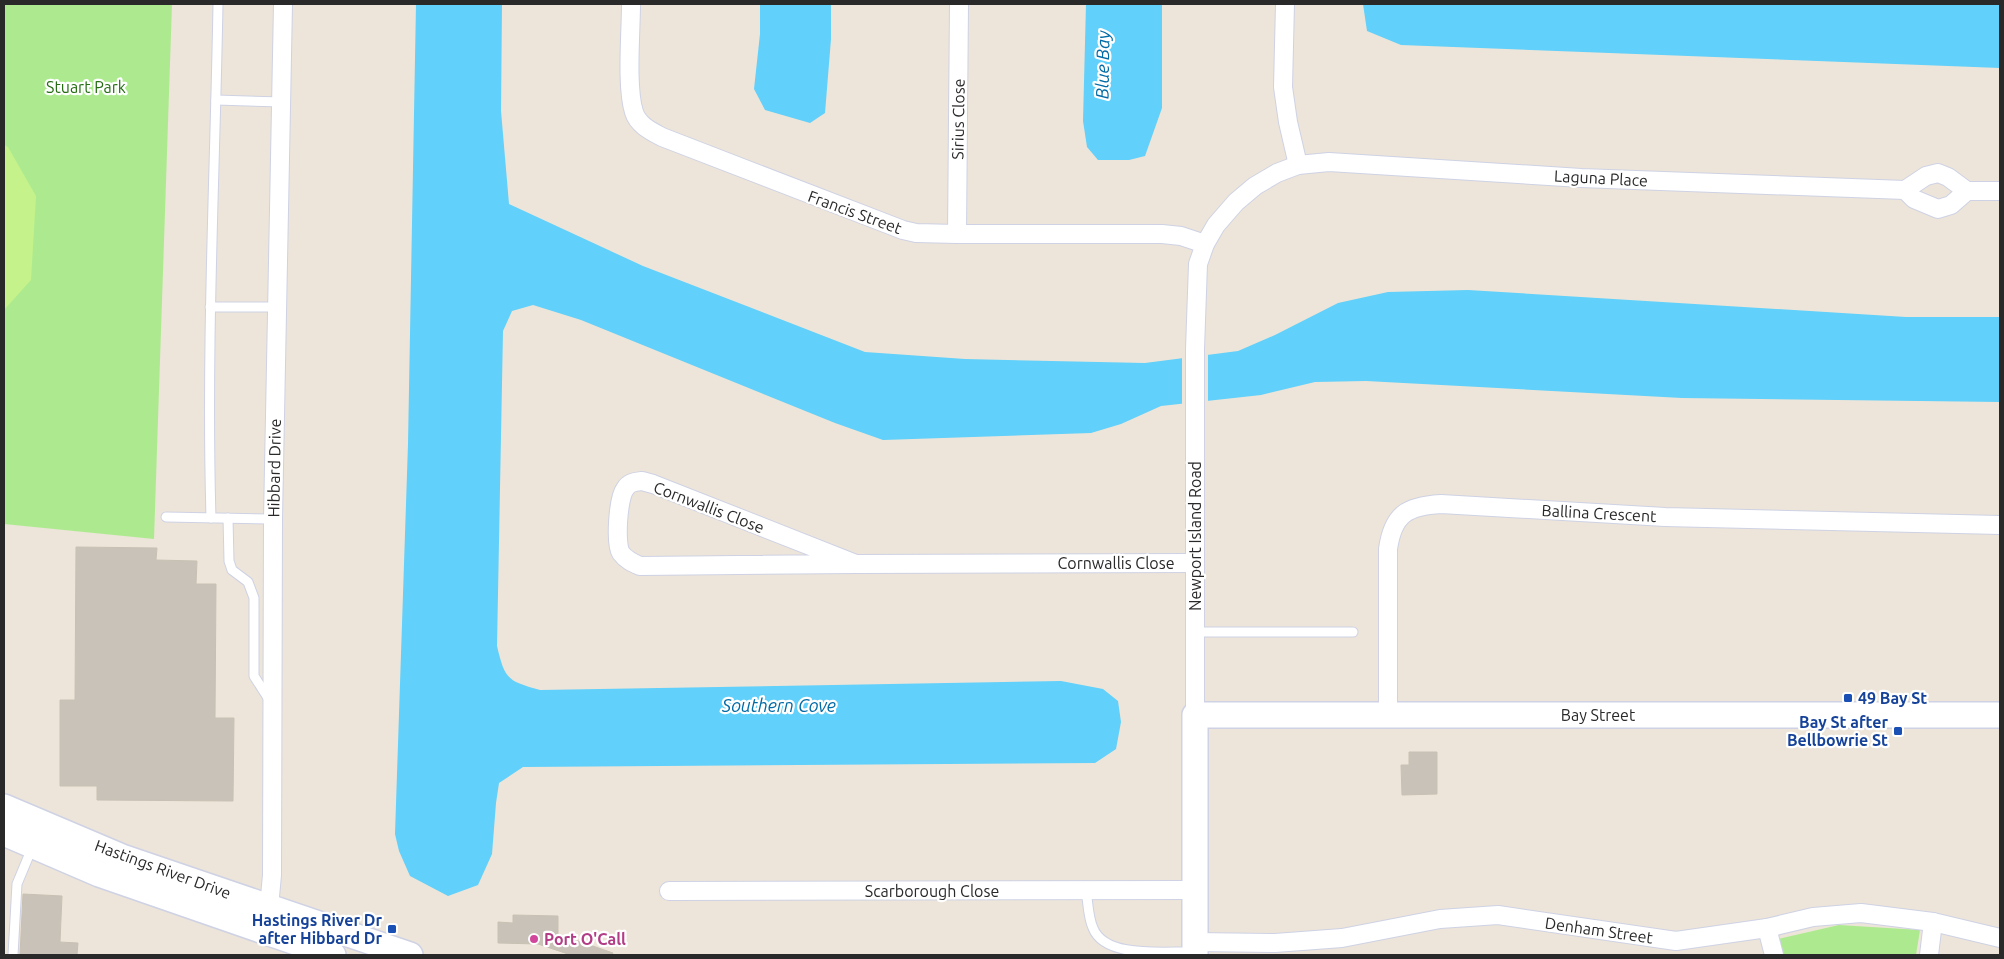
<svg xmlns="http://www.w3.org/2000/svg" width="2004" height="959" viewBox="0 0 2004 959" font-family="Ubuntu,sans-serif">
	<rect width="100%" height="100%" fill="#ede5d9"/>
	<!-- green -->
	<g fill="#adea8f">
		<path d="M 4,4 L 172,4 L 154,539 L 4,524 Z"/>
		<path d="M 1839,925 L 1920,930 L 1916,955 L 1780,955 L 1778,939 Z"/>
	</g>
	<!-- pitch -->
	<path fill="#c5f28a" d="M 4,145 L 8,147 L 36,196 L 31,280 L 4,310 Z"/>
	<!-- water -->
	<g fill="#61d0fa">
		<path d="M 416,4 L 502,4 L 501,111 L 509,204 L 643,266 L 865,352 L 965,359 L 1145,363 L 1238,351 L 1275,335 L 1338,303 L 1388,292 L 1468,290 L 1906,317 L 2000,317 L 2000,402 L 1682,398 L 1366,381 L 1315,382 L 1261,395 L 1161,406 L 1121,424 L 1091,433 L 883,440 L 835,423 L 581,320 L 533,305 L 512,311 L 503,331 L 497,646 C 505,680 508,681 540,690 L 1061,681 L 1103,689 L 1118,701 L 1121,722 L 1116,749 L 1095,763 L 523,767 L 499,783 L 496,803 L 492,854 L 478,885 L 448,896 L 410,876 L 399,851 L 395,834 L 408,444 Z"/>
		<path d="M 760,4 L 831,4 L 831,39 L 825,113 L 810,123 L 765,110 L 754,89 L 760,34 Z"/>
		<path d="M 1086,4 L 1162,4 L 1162,108 L 1145,156 L 1129,160 L 1098,160 L 1087,147 L 1083,121 Z"/>
		<path d="M 1363,4 L 2000,4 L 2000,68 L 1401,45 L 1367,31 Z"/>
	</g>
	<!-- pier -->
	<path fill="#ede5d9" d="M 1208,353 L 1208,403 L 1182,406 L 1182,356 Z"/>
	<!-- building -->
	<g fill="#c8c2b9" stroke="#c8c1b3">
		<path d="M 76,547 L 157,548 L 156,560 L 197,561 L 196,584 L 216,584 L 215,718 L 234,718 L 233,801 L 97,800 L 97,786 L 60,786 L 60,700 L 75,700 Z"/>
		<path d="M 1409,752 L 1437,752 L 1437,794 L 1402,795 L 1401,765 L 1409,765 Z"/>
		<path d="M 23,894 L 62,896 L 60,942 L 78,943 L 77,955 L 20,955 Z"/>
		<path d="M 513,915 L 558,916 L 558,934 L 613,953 L 612,955 L 571,955 L 538,944 L 498,943 L 498,922 L 513,923 Z"/>
	</g>
	<g fill="none" stroke-linecap="round" stroke-linejoin="round">
		<!-- lane casing -->
		<g stroke="#ced2e4" stroke-width="11">
			<g id="lane">
				<path d="M 216,100 L 282,102"/>
				<path d="M 210,307 L 276,307"/>
				<path d="M 166,517 L 273,519"/>
				<path d="M 211,518 C 206,347 215,175 218,4"/>
				<path d="M 228,518 L 229,561 L 232,570 L 248,582 L 254,598 L 254,676 L 270,701"/>
				<path d="M 1195,632 L 1353,632"/>
				<path d="M 1086,890 C 1088,902 1088,917 1093,928 C 1105,959 1165,951 1193,952"/>
				<path d="M 13,955 L 17,884 L 32,848"/>
			</g>
		</g>
		<!-- street casing -->
		<g stroke="#ced2e4" stroke-width="20">
			<g id="street">
				<path d="M 631,4 C 631,32 626,87 634,112 C 638,125 651,131 662,137 L 903,230 L 916,233 L 957,234 L 1162,234 L 1181,236 L 1205,244"/>
				<path d="M 1285,4 L 1283,87 L 1288,122 L 1298,165"/>
				<path d="M 1905,190 L 1914,199 L 1938,209 L 1951,205 L 1967,191"/>
				<path d="M 957,234 L 959,4"/>
				<path d="M 642,481 L 653,484 L 856,564 L 640,566 C 633,563 626,560 621,553 C 615,544 618,498 625,489 C 629,482 635,482 642,481 Z"/>
				<path d="M 856,564 L 1195,563"/>
				<path d="M 1388,714 L 1388,549 C 1393,514 1407,506 1441,504 L 1665,517 L 2000,525"/>
				<path d="M 1195,715 L 1195,349 L 1198,264 L 1205,244 L 1216,225 L 1236,202 L 1255,186 L 1277,173 L 1298,165 L 1329,162 L 1581,178 L 1905,190 L 1926,176 L 1938,173 L 1948,177 L 1967,191 L 2000,191"/>
				<path d="M 669,891 L 1195,890"/>
				<path d="M 268,918 L 272,875 L 273,519 L 283,4"/>
				<path d="M 1767,928 L 1774,955"/>
				<path d="M 1195,942 L 1275,943 L 1342,938 L 1440,919 L 1498,915 L 1676,941 L 1767,928 L 1813,917 L 1861,913 L 1933,922 L 2000,938"/>
				<path d="M 1929,955 L 1933,922"/>
			</g>
		</g>
		<!-- secondary casing -->
		<g stroke="#ced2e4" stroke-width="28">
			<g id="secondary">
				<path d="M 4,807 L 122,857 L 410,955"/>
				<path d="M 4,833 L 99,874 L 333,955"/>
				<path d="M 1195,955 L 1195,715 L 2000,715"/>
			</g>
		</g>
		<!-- lane -->
		<use href="#lane" stroke="#fff" stroke-width="9"/>
		<!-- street -->
		<use href="#street" stroke="#fff" stroke-width="18"/>
		<!-- secondary -->
		<use href="#secondary" stroke="#fff" stroke-width="25"/>
	</g>
	<!-- markers -->
	<g fill="#1a4fb4" stroke="#fff" stroke-width="2">
		<rect x="1843" y="693" width="10" height="10" rx="2.5"/>
		<rect x="1893" y="726" width="10" height="10" rx="2.5"/>
		<rect x="387" y="924" width="10" height="10" rx="2.5"/>
	</g>
	<circle fill="#d1479c" stroke="#fff" stroke-width="2" cx="534" cy="939" r="5"/>
	<g text-anchor="middle" dominant-baseline="central" stroke-width="4.5" stroke-linejoin="round" paint-order="stroke">
		<!-- park labels -->
		<g font-size="16" fill="#246d12" stroke="#fff">
			<text x="86" y="87">Stuart Park</text>
		</g>
		<!-- street labels -->
		<g font-size="16" fill="#292929" stroke="#fff">
			<text transform="translate(958 119) rotate(-89)">Sirius Close</text>
			<text transform="translate(1601 178) rotate(3)">Laguna Place</text>
			<text transform="translate(855 212) rotate(20)">Francis Street</text>
			<text transform="translate(274 468) rotate(-89)">Hibbard Drive</text>
			<text transform="translate(709 507) rotate(21)">Cornwallis Close</text>
			<text transform="translate(1599 513) rotate(3)">Ballina Crescent</text>
			<text transform="translate(1195 536) rotate(-90)">Newport Island Road</text>
			<text x="1116" y="563">Cornwallis Close</text>
			<text x="1598" y="715">Bay Street</text>
			<text transform="translate(163 869) rotate(20)">Hastings River Drive</text>
			<text x="932" y="891">Scarborough Close</text>
			<text transform="translate(1599 930) rotate(8)">Denham Street</text>
		</g>
		<!-- transit labels -->
		<g font-size="16" font-weight="bold" fill="#164399" stroke="#fff" text-anchor="end">
			<text x="1858" y="698" text-anchor="start">49 Bay St</text>
			<text x="1888" y="722">Bay St after<tspan x="1888" dy="18">Bellbowrie St</tspan></text>
			<text x="382" y="920">Hastings River Dr<tspan x="382" dy="18">after Hibbard Dr</tspan></text>
		</g>
		<!-- hotel labels -->
		<g font-size="16" font-weight="bold" fill="#b23c85" stroke="#fff" text-anchor="start">
			<text x="544" y="939">Port O'Call</text>
		</g>
		<!-- water labels -->
		<g font-size="18" font-style="italic" fill="#006ba6" stroke="#fff">
			<text transform="translate(1102 65) rotate(-89)">Blue Bay</text>
			<text x="779" y="705">Southern Cove</text>
		</g>
	</g>
	<!-- border -->
	<rect width="2004" height="959" fill="none" stroke="#292929" stroke-width="10"/>
</svg>
